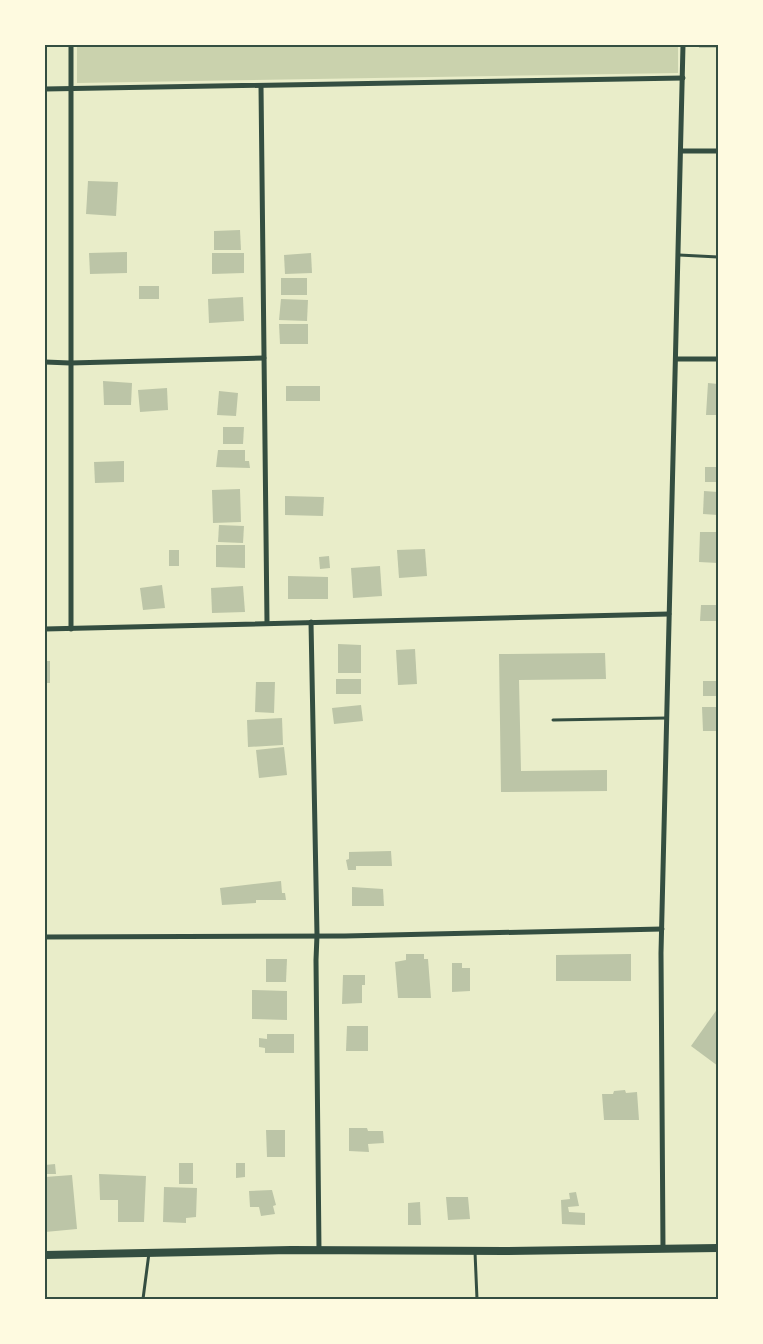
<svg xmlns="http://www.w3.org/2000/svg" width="763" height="1344" viewBox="0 0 763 1344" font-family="'Archivo Narrow',sans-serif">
	<rect width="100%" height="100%" fill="#e9edc9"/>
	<!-- green -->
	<path fill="#cad2ad" d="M 77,45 L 678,45 L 678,73 L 77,83 Z"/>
	<!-- building -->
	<g fill="#bcc5a7">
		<rect x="699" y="45" width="19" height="3"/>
		<path d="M 88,181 L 118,182 L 116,216 L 86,214 Z"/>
		<path d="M 240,230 L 241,250 L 214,250 L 214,231 Z"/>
		<path d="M 127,252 L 127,273 L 90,274 L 89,253 Z"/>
		<path d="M 212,253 L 244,253 L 244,273 L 212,274 Z"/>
		<path d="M 311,253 L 312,273 L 285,274 L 284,255 Z"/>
		<rect x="281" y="278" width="26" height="17"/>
		<rect x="139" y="286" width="20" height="13"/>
		<path d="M 243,297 L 244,321 L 209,323 L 208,299 Z"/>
		<path d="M 281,299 L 308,300 L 307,321 L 279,320 Z"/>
		<path d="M 279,324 L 308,324 L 308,344 L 280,344 Z"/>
		<path d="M 103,381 L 132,383 L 131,405 L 104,405 Z"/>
		<path d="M 708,383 L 718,384 L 718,415 L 706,415 Z"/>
		<rect x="286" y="386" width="34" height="15"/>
		<path d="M 167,388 L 168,410 L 140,412 L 138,390 Z"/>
		<path d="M 219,391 L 238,393 L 236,416 L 217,415 Z"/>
		<path d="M 223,427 L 244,427 L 243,444 L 223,444 Z"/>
		<path d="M 218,450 L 245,450 L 245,461 L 249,461 L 250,468 L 216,467 Z"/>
		<path d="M 124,461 L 124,482 L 95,483 L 94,462 Z"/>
		<rect x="705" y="467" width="13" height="15"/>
		<path d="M 240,489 L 241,522 L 213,523 L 212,490 Z"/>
		<path d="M 704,491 L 718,492 L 718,515 L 703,514 Z"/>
		<path d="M 285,496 L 324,497 L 323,516 L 285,515 Z"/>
		<path d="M 219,525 L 244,526 L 243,543 L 218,542 Z"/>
		<path d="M 700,532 L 718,532 L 718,563 L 699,562 Z"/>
		<path d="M 216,545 L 245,545 L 245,568 L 216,567 Z"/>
		<path d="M 425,549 L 427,576 L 399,578 L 397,550 Z"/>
		<rect x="169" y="550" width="10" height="16"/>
		<path d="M 329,556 L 330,568 L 320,569 L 319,557 Z"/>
		<path d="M 380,566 L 382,596 L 353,598 L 351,568 Z"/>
		<path d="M 288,576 L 328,577 L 328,599 L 288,599 Z"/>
		<path d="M 162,585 L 165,608 L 143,610 L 140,588 Z"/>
		<path d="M 243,586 L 245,612 L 212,613 L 211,588 Z"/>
		<path d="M 701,605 L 718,605 L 718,621 L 700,621 Z"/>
		<path d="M 338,644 L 361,645 L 361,673 L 338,673 Z"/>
		<path d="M 415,649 L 417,684 L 398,685 L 396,650 Z"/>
		<path d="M 605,653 L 606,679 L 519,680 L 521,771 L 607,770 L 607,791 L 501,792 L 499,654 Z"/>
		<rect x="45" y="661" width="5" height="22"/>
		<rect x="336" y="679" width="25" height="15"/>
		<rect x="703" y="681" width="15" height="15"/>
		<path d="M 256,682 L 275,682 L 274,713 L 255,712 Z"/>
		<path d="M 361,705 L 363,721 L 334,724 L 332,708 Z"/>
		<path d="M 702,707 L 718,707 L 718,731 L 703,731 Z"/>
		<path d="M 282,718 L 283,745 L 248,747 L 247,720 Z"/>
		<path d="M 284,747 L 287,775 L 259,778 L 256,750 Z"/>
		<path d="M 391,851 L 392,866 L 356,866 L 356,870 L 348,870 L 346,860 L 349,859 L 349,852 Z"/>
		<path d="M 281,881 L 282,893 L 285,893 L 286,900 L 256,900 L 256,903 L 222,905 L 220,888 Z"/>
		<path d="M 352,887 L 383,889 L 384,906 L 352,906 Z"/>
		<path d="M 406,954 L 424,954 L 424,959 L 428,959 L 431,998 L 398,998 L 395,962 L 406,960 Z"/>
		<path d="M 631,954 L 631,981 L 556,981 L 556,955 Z"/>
		<path d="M 266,959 L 287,959 L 286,982 L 266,982 Z"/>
		<path d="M 452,963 L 462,963 L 462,968 L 470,968 L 470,991 L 452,992 Z"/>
		<path d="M 343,975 L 365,975 L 365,985 L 362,985 L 362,1003 L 342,1004 Z"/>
		<path d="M 252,990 L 287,991 L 287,1020 L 252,1019 Z"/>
		<path d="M 718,1008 L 718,1066 L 691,1046 Z"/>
		<path d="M 347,1026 L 368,1026 L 368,1051 L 346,1051 Z"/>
		<path d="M 267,1034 L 294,1034 L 294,1053 L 265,1053 L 265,1048 L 259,1047 L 259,1038 L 267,1039 Z"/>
		<path d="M 625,1090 L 626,1093 L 637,1092 L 639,1120 L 604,1120 L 602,1094 L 613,1094 L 614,1091 Z"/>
		<path d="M 349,1128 L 367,1128 L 368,1131 L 383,1131 L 384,1143 L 368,1144 L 369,1152 L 349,1151 Z"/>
		<path d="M 266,1130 L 285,1130 L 285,1157 L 267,1157 Z"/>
		<rect x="179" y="1163" width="14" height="21"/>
		<path d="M 236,1163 L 245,1163 L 245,1177 L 236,1178 Z"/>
		<path d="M 55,1164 L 56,1174 L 45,1174 L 45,1165 Z"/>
		<path d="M 99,1174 L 146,1176 L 144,1222 L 118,1222 L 118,1200 L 100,1200 Z"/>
		<path d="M 72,1175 L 77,1229 L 45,1232 L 45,1177 Z"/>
		<path d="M 164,1187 L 197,1188 L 196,1217 L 186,1218 L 186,1223 L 163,1222 Z"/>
		<path d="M 272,1190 L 276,1205 L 273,1206 L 275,1214 L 261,1216 L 259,1207 L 250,1207 L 249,1191 Z"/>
		<path d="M 576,1192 L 579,1206 L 568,1207 L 569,1212 L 585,1213 L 585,1225 L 562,1224 L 561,1200 L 570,1199 L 569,1193 Z"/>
		<path d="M 446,1197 L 468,1197 L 470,1219 L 448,1220 Z"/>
		<path d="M 420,1202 L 421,1225 L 408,1225 L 408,1203 Z"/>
	</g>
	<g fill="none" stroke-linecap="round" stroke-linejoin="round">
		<!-- service -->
		<g stroke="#344e41" stroke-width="3">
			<path d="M 679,255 L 718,257"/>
			<path d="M 553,720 L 667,718"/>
			<path d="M 475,1252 L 477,1299"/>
			<path d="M 143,1299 L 149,1253"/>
		</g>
		<!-- minor -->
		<g stroke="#344e41" stroke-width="5">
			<path d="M 71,45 L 71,629"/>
			<path d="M 261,86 L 267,623"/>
			<path d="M 45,89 L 683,78"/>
			<path d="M 681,151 L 718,151"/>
			<path d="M 676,359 L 718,359"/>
			<path d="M 45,362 L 70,363 L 264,358"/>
			<path d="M 311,622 L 317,935 L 316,960 L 319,1250"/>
			<path d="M 45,629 L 669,614"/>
			<path d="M 45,937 L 345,936 L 662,929"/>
			<path d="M 663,1248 L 661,953 L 683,45"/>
		</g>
		<!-- tertiary -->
		<path stroke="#344e41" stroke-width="8" d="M 45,1255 L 291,1250 L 505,1251 L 718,1248"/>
	</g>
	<!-- border -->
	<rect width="763" height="1344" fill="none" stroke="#fefae0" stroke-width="92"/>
	<rect x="46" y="46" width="671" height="1252" fill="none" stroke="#344e41" stroke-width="2"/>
</svg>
